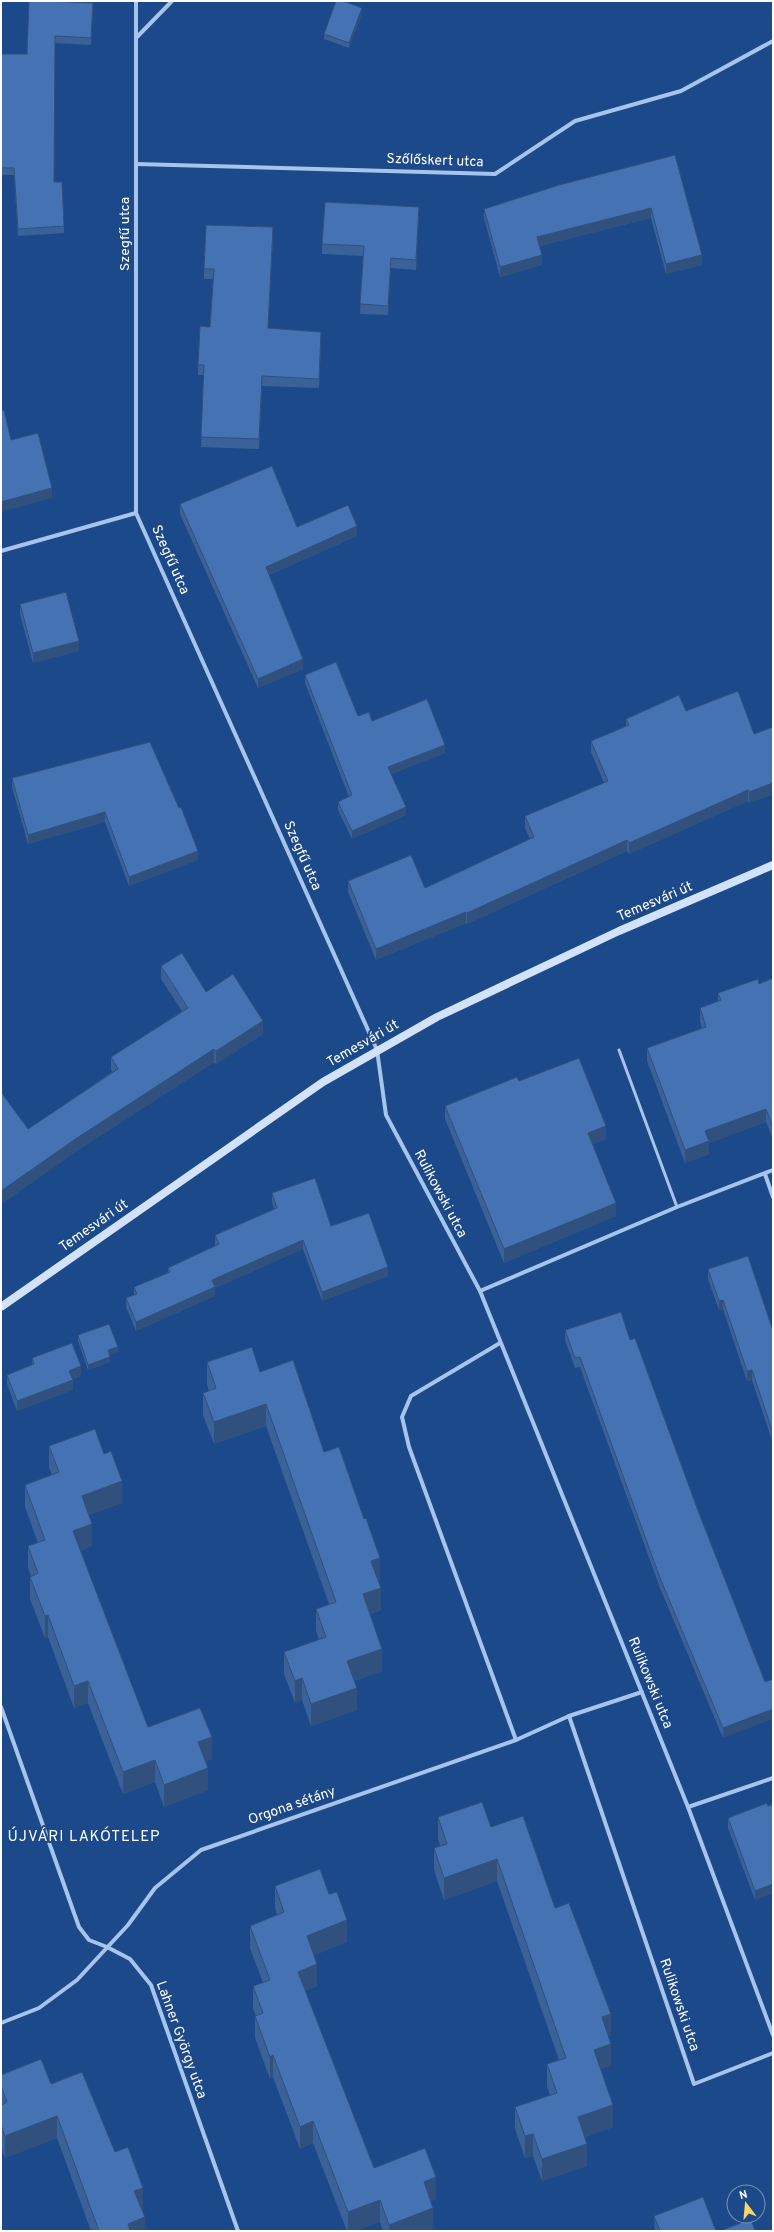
<svg xmlns="http://www.w3.org/2000/svg" width="774" height="2232" viewBox="0 0 774 2232" font-family="Overpass,sans-serif">
	<rect width="100%" height="100%" fill="#1c4989"/>
	<g fill="none" stroke-linecap="round" stroke-linejoin="round">
		<!-- lane -->
		<path stroke="#a6c4ec" stroke-width="3" d="M 619,1050 L 677,1207"/>
		<!-- street -->
		<g stroke="#a6c4ec" stroke-width="4">
			<path d="M 136,1 L 136,513 L 377,1050 L 386,1115 L 480,1291 L 688,1807 L 773,2035"/>
			<path d="M 137,37 L 172,1"/>
			<path d="M 136,164 L 495,174 L 575,121 L 681,91 L 773,41"/>
			<path d="M 1,551 L 136,513"/>
			<path d="M 765,1174 L 773,1197"/>
			<path d="M 480,1291 L 677,1207 L 773,1170"/>
			<path d="M 500,1343 L 411,1396 L 402,1417 L 409,1447 L 516,1740"/>
			<path d="M 1,1707 L 79,1927 L 89,1940 L 107,1947 L 130,1959 L 151,1985 L 238,2231"/>
			<path d="M 569,1716 L 694,2084 L 773,2053"/>
			<path d="M 688,1807 L 773,1778"/>
			<path d="M 1,2023 L 39,2008 L 77,1980 L 128,1925 L 155,1888 L 201,1850 L 516,1740 L 569,1716 L 642,1692"/>
		</g>
		<!-- secondary -->
		<path stroke="#d2e2f9" stroke-width="8" d="M 1,1307 L 323,1082 L 437,1017 L 619,931 L 773,865"/>
	</g>
	<!-- wall -->
	<g fill="#3a6299">
		<path d="M 93,10 L 91,45 L 55,43 L 54,182 L 64,226 L 64,233 L 18,236 L 14,175 L 1,175 L 1,54 L 27,54 Z"/>
		<path d="M 362,13 L 349,48 L 324,39 L 324,34 Z"/>
		<path d="M 675,155 L 702,265 L 666,274 L 651,218 L 540,246 L 542,265 L 500,277 L 484,218 L 484,209 Z"/>
		<path d="M 419,217 L 416,270 L 391,268 L 388,315 L 360,314 L 363,256 L 322,254 L 322,244 Z"/>
		<path d="M 273,237 L 268,328 L 321,342 L 319,388 L 262,386 L 259,449 L 201,447 L 204,375 L 198,375 L 198,365 L 210,327 L 213,279 L 204,279 L 204,269 Z"/>
		<path d="M 180,504 L 297,527 L 357,536 L 269,575 L 303,669 L 258,688 L 180,514 Z"/>
		<path d="M 20,604 L 79,651 L 33,663 L 20,614 Z"/>
		<path d="M 305,675 L 358,716 L 372,721 L 445,753 L 391,774 L 406,815 L 352,839 L 338,810 L 338,802 L 349,797 L 305,683 Z"/>
		<path d="M 686,711 L 754,734 L 773,727 L 773,794 L 749,803 L 748,801 L 629,854 L 627,851 L 467,924 L 466,923 L 376,960 L 348,892 L 348,881 L 425,888 L 530,839 L 525,828 L 525,816 L 604,783 L 591,752 L 591,741 L 626,726 L 626,719 Z"/>
		<path d="M 150,742 L 198,860 L 129,886 L 105,822 L 28,844 L 12,787 L 12,778 Z"/>
		<path d="M 161,966 L 206,992 L 263,1034 L 216,1064 L 214,1062 L 77,1151 L 1,1204 L 1,1092 L 28,1129 L 112,1072 L 111,1070 L 111,1057 L 182,1011 L 161,979 Z"/>
		<path d="M 773,978 L 773,1140 L 766,1122 L 709,1143 L 709,1154 L 685,1163 L 647,1061 L 647,1048 L 702,1028 L 700,1021 L 700,1008 L 718,1001 L 718,993 L 759,984 Z"/>
		<path d="M 519,1081 L 606,1139 L 593,1144 L 616,1216 L 504,1263 L 445,1119 L 445,1106 Z"/>
		<path d="M 272,1193 L 331,1226 L 388,1276 L 322,1301 L 303,1249 L 215,1288 L 215,1296 L 136,1331 L 126,1307 L 126,1298 L 134,1295 L 134,1287 L 168,1273 L 168,1268 L 215,1246 L 215,1235 L 274,1209 L 272,1202 Z"/>
		<path d="M 708,1269 L 772,1328 L 773,1327 L 773,1443 L 752,1380 L 747,1381 L 723,1309 L 719,1310 L 708,1279 Z"/>
		<path d="M 565,1330 L 630,1340 L 765,1682 L 723,1738 L 660,1588 L 580,1367 L 575,1368 L 565,1340 Z"/>
		<path d="M 78,1335 L 118,1352 L 109,1355 L 110,1362 L 88,1370 L 78,1341 Z"/>
		<path d="M 32,1358 L 81,1376 L 72,1379 L 73,1390 L 17,1411 L 7,1384 L 7,1375 L 32,1365 Z"/>
		<path d="M 207,1362 L 260,1372 L 324,1452 L 380,1580 L 378,1581 L 381,1610 L 370,1614 L 382,1671 L 354,1681 L 357,1710 L 311,1726 L 302,1700 L 295,1703 L 284,1674 L 284,1652 L 319,1640 L 316,1631 L 316,1609 L 329,1604 L 266,1426 L 214,1444 L 203,1415 L 203,1393 L 209,1391 L 207,1384 Z"/>
		<path d="M 49,1446 L 122,1503 L 89,1515 L 92,1546 L 80,1551 L 148,1727 L 212,1759 L 206,1761 L 208,1790 L 164,1807 L 155,1782 L 123,1794 L 88,1703 L 74,1708 L 48,1637 L 45,1638 L 30,1599 L 30,1577 L 31,1576 L 28,1568 L 28,1546 L 38,1543 L 25,1507 L 25,1485 L 52,1475 L 49,1468 Z"/>
		<path d="M 773,1804 L 773,1893 L 755,1900 L 728,1828 L 728,1818 Z"/>
		<path d="M 438,1817 L 491,1827 L 555,1908 L 611,2036 L 609,2036 L 611,2066 L 601,2069 L 613,2127 L 585,2137 L 587,2166 L 542,2181 L 533,2156 L 525,2158 L 515,2129 L 515,2107 L 550,2095 L 547,2086 L 547,2064 L 559,2060 L 497,1881 L 444,1900 L 434,1870 L 434,1848 L 440,1846 L 438,1839 Z"/>
		<path d="M 275,1886 L 347,1942 L 314,1955 L 317,1986 L 305,1991 L 374,2168 L 436,2199 L 431,2201 L 433,2230 L 430,2231 L 383,2231 L 380,2222 L 355,2231 L 347,2231 L 313,2143 L 300,2149 L 273,2077 L 270,2079 L 255,2038 L 255,2016 L 256,2016 L 253,2008 L 253,1986 L 263,1983 L 250,1948 L 250,1926 L 277,1915 L 275,1908 Z"/>
		<path d="M 1,2075 L 51,2084 L 115,2152 L 143,2210 L 142,2210 L 145,2231 L 91,2231 L 57,2138 L 5,2158 L 1,2147 Z"/>
		<path d="M 654,2216 L 716,2231 L 655,2231 Z"/>
	</g>
	<!-- shaded-wall -->
	<g fill="#30507d">
		<path d="M 362,8 L 362,13 L 349,48 L 349,43 Z"/>
		<path d="M 419,207 L 419,217 L 416,270 L 416,260 Z"/>
		<path d="M 651,208 L 651,218 L 537,247 L 537,237 Z"/>
		<path d="M 273,227 L 273,237 L 268,338 L 268,328 Z"/>
		<path d="M 542,255 L 542,265 L 500,277 L 500,267 Z"/>
		<path d="M 702,255 L 702,265 L 666,274 L 666,264 Z"/>
		<path d="M 391,258 L 391,268 L 388,315 L 388,306 Z"/>
		<path d="M 321,332 L 321,342 L 319,388 L 319,379 Z"/>
		<path d="M 262,376 L 262,386 L 259,449 L 259,439 Z"/>
		<path d="M 52,488 L 52,498 L 1,512 L 1,502 Z"/>
		<path d="M 357,526 L 357,536 L 266,576 L 266,567 Z"/>
		<path d="M 79,641 L 79,651 L 33,663 L 33,653 Z"/>
		<path d="M 303,659 L 303,669 L 258,688 L 258,679 Z"/>
		<path d="M 445,745 L 445,753 L 388,775 L 388,767 Z"/>
		<path d="M 773,783 L 773,794 L 749,803 L 749,792 Z"/>
		<path d="M 748,790 L 748,801 L 629,854 L 629,843 Z"/>
		<path d="M 406,807 L 406,815 L 352,839 L 352,831 Z"/>
		<path d="M 105,812 L 105,822 L 28,844 L 28,835 Z"/>
		<path d="M 627,840 L 627,851 L 467,924 L 467,913 Z"/>
		<path d="M 198,851 L 198,860 L 129,886 L 129,877 Z"/>
		<path d="M 466,912 L 466,923 L 376,960 L 376,949 Z"/>
		<path d="M 263,1021 L 263,1034 L 216,1064 L 216,1051 Z"/>
		<path d="M 214,1049 L 214,1062 L 77,1151 L 1,1204 L 1,1191 L 77,1138 Z"/>
		<path d="M 766,1109 L 766,1122 L 709,1143 L 709,1154 L 685,1163 L 685,1150 L 705,1131 Z"/>
		<path d="M 606,1126 L 606,1139 L 588,1146 L 588,1133 Z"/>
		<path d="M 616,1203 L 616,1216 L 504,1263 L 504,1249 Z"/>
		<path d="M 303,1240 L 303,1249 L 215,1288 L 215,1296 L 136,1331 L 136,1322 L 212,1280 Z"/>
		<path d="M 388,1267 L 388,1276 L 322,1301 L 322,1292 Z"/>
		<path d="M 723,1300 L 723,1309 L 719,1310 L 719,1301 Z"/>
		<path d="M 118,1347 L 118,1352 L 108,1356 L 108,1350 Z"/>
		<path d="M 110,1357 L 110,1362 L 88,1370 L 88,1365 Z"/>
		<path d="M 81,1366 L 81,1376 L 69,1381 L 69,1371 Z"/>
		<path d="M 752,1370 L 752,1380 L 747,1381 L 747,1371 Z"/>
		<path d="M 73,1380 L 73,1390 L 17,1411 L 17,1401 Z"/>
		<path d="M 266,1404 L 266,1426 L 214,1444 L 214,1422 Z"/>
		<path d="M 122,1481 L 122,1503 L 82,1518 L 82,1496 Z"/>
		<path d="M 92,1524 L 92,1546 L 73,1553 L 73,1531 Z"/>
		<path d="M 380,1558 L 380,1580 L 371,1583 L 371,1561 Z"/>
		<path d="M 381,1588 L 381,1610 L 363,1616 L 363,1594 Z"/>
		<path d="M 48,1615 L 48,1637 L 45,1638 L 45,1616 Z"/>
		<path d="M 382,1649 L 382,1671 L 347,1683 L 347,1661 Z"/>
		<path d="M 302,1678 L 302,1700 L 295,1703 L 295,1681 Z"/>
		<path d="M 88,1681 L 88,1703 L 74,1708 L 74,1686 Z"/>
		<path d="M 357,1688 L 357,1710 L 311,1726 L 311,1704 Z"/>
		<path d="M 773,1709 L 773,1719 L 723,1738 L 723,1728 Z"/>
		<path d="M 212,1737 L 212,1759 L 198,1764 L 198,1742 Z"/>
		<path d="M 155,1760 L 155,1782 L 123,1794 L 123,1772 Z"/>
		<path d="M 208,1768 L 208,1790 L 164,1807 L 164,1785 Z"/>
		<path d="M 497,1859 L 497,1881 L 444,1900 L 444,1878 Z"/>
		<path d="M 773,1884 L 773,1893 L 755,1900 L 755,1891 Z"/>
		<path d="M 347,1920 L 347,1942 L 307,1958 L 307,1936 Z"/>
		<path d="M 317,1964 L 317,1986 L 298,1994 L 298,1972 Z"/>
		<path d="M 611,2014 L 611,2036 L 602,2039 L 602,2017 Z"/>
		<path d="M 611,2044 L 611,2066 L 594,2072 L 594,2050 Z"/>
		<path d="M 273,2055 L 273,2077 L 270,2079 L 270,2057 Z"/>
		<path d="M 613,2105 L 613,2127 L 578,2139 L 578,2117 Z"/>
		<path d="M 57,2116 L 57,2138 L 5,2158 L 5,2136 Z"/>
		<path d="M 313,2121 L 313,2143 L 300,2149 L 300,2127 Z"/>
		<path d="M 533,2134 L 533,2156 L 525,2158 L 525,2136 Z"/>
		<path d="M 587,2144 L 587,2166 L 542,2181 L 542,2159 Z"/>
		<path d="M 436,2177 L 436,2199 L 424,2204 L 424,2182 Z"/>
		<path d="M 143,2188 L 143,2210 L 134,2213 L 134,2191 Z"/>
		<path d="M 380,2200 L 380,2222 L 355,2231 L 348,2231 L 348,2212 Z"/>
		<path d="M 433,2208 L 433,2230 L 430,2231 L 389,2231 L 389,2225 Z"/>
		<path d="M 145,2217 L 145,2231 L 128,2231 L 128,2224 Z"/>
	</g>
	<!-- building -->
	<g fill="#4472b2" stroke="#30507d">
		<path d="M 29,1 L 48,1 L 93,3 L 91,38 L 55,36 L 54,182 L 62,182 L 64,226 L 18,229 L 14,168 L 1,168 L 1,54 L 27,54 Z"/>
		<path d="M 336,1 L 343,1 L 362,8 L 349,43 L 324,34 Z"/>
		<path d="M 675,155 L 702,255 L 666,264 L 651,208 L 537,237 L 542,255 L 500,267 L 484,209 L 559,185 Z"/>
		<path d="M 325,202 L 419,207 L 416,260 L 391,258 L 388,306 L 360,304 L 364,246 L 322,244 Z"/>
		<path d="M 206,225 L 273,227 L 268,328 L 321,332 L 319,379 L 262,376 L 259,439 L 201,437 L 204,365 L 198,365 L 200,326 L 210,327 L 214,269 L 204,269 Z"/>
		<path d="M 4,410 L 11,440 L 38,433 L 52,488 L 1,502 L 1,411 Z"/>
		<path d="M 272,466 L 297,527 L 348,505 L 357,526 L 266,567 L 303,659 L 258,679 L 180,504 Z"/>
		<path d="M 66,592 L 79,641 L 33,653 L 20,604 Z"/>
		<path d="M 336,662 L 358,716 L 369,712 L 372,721 L 427,699 L 445,745 L 388,767 L 406,807 L 352,831 L 338,802 L 352,795 L 305,675 Z"/>
		<path d="M 738,691 L 754,734 L 773,727 L 773,783 L 749,792 L 748,790 L 629,843 L 627,840 L 467,913 L 466,912 L 376,949 L 348,881 L 411,855 L 425,888 L 534,837 L 525,816 L 608,781 L 591,741 L 629,725 L 626,719 L 679,695 L 686,711 Z"/>
		<path d="M 150,742 L 179,808 L 181,807 L 198,851 L 129,877 L 105,812 L 28,835 L 12,778 Z"/>
		<path d="M 182,953 L 206,992 L 233,974 L 263,1021 L 216,1051 L 214,1049 L 77,1138 L 1,1191 L 1,1092 L 28,1129 L 118,1069 L 111,1057 L 188,1008 L 161,966 Z"/>
		<path d="M 773,978 L 773,1127 L 766,1109 L 705,1131 L 709,1141 L 685,1150 L 647,1048 L 706,1027 L 700,1008 L 721,1000 L 718,993 L 758,979 L 759,984 Z"/>
		<path d="M 579,1058 L 606,1126 L 588,1133 L 616,1203 L 504,1249 L 445,1106 L 517,1077 L 519,1081 Z"/>
		<path d="M 315,1178 L 331,1226 L 369,1213 L 388,1267 L 322,1292 L 303,1240 L 212,1280 L 215,1287 L 136,1322 L 126,1298 L 137,1294 L 134,1287 L 170,1272 L 168,1268 L 219,1244 L 215,1235 L 277,1208 L 272,1193 Z"/>
		<path d="M 748,1256 L 772,1328 L 773,1327 L 773,1433 L 752,1370 L 747,1371 L 723,1300 L 719,1301 L 708,1269 Z"/>
		<path d="M 621,1312 L 630,1340 L 635,1338 L 697,1508 L 765,1682 L 773,1679 L 773,1709 L 723,1728 L 660,1578 L 580,1357 L 575,1358 L 565,1330 Z"/>
		<path d="M 109,1324 L 118,1347 L 108,1350 L 110,1357 L 88,1365 L 78,1335 Z"/>
		<path d="M 72,1343 L 81,1366 L 69,1371 L 73,1380 L 17,1401 L 7,1375 L 34,1364 L 32,1358 Z"/>
		<path d="M 252,1347 L 260,1372 L 293,1360 L 324,1452 L 339,1447 L 364,1519 L 366,1518 L 380,1558 L 371,1561 L 381,1588 L 363,1594 L 382,1649 L 347,1661 L 357,1688 L 311,1704 L 302,1678 L 295,1681 L 284,1652 L 326,1637 L 316,1609 L 336,1602 L 266,1404 L 214,1422 L 203,1393 L 216,1388 L 207,1362 Z"/>
		<path d="M 95,1429 L 104,1454 L 111,1451 L 122,1481 L 82,1496 L 92,1524 L 73,1531 L 148,1727 L 200,1708 L 212,1737 L 198,1742 L 208,1768 L 164,1785 L 155,1760 L 123,1772 L 88,1681 L 74,1686 L 48,1615 L 45,1616 L 30,1577 L 38,1573 L 28,1546 L 45,1540 L 25,1485 L 59,1472 L 49,1446 Z"/>
		<path d="M 482,1802 L 491,1827 L 523,1816 L 555,1908 L 569,1903 L 611,2014 L 602,2017 L 611,2044 L 594,2050 L 613,2105 L 578,2117 L 587,2144 L 542,2159 L 533,2134 L 525,2136 L 515,2107 L 557,2093 L 547,2064 L 566,2058 L 497,1859 L 444,1878 L 434,1848 L 447,1844 L 438,1817 Z"/>
		<path d="M 767,1803 L 768,1806 L 773,1804 L 773,1884 L 755,1891 L 728,1818 Z"/>
		<path d="M 320,1869 L 329,1894 L 337,1892 L 347,1920 L 307,1936 L 317,1964 L 298,1972 L 374,2168 L 425,2148 L 436,2177 L 424,2182 L 433,2208 L 389,2225 L 380,2200 L 348,2212 L 313,2121 L 300,2127 L 273,2055 L 270,2057 L 255,2016 L 263,2013 L 253,1986 L 270,1980 L 250,1926 L 284,1912 L 275,1886 Z"/>
		<path d="M 41,2059 L 51,2084 L 82,2072 L 115,2152 L 128,2147 L 143,2188 L 134,2191 L 145,2217 L 128,2224 L 130,2231 L 99,2231 L 57,2116 L 5,2136 L 1,2125 L 1,2105 L 7,2102 L 1,2086 L 1,2075 Z"/>
		<path d="M 703,2197 L 716,2231 L 660,2231 L 654,2216 Z"/>
		<path d="M 751,2219 L 755,2231 L 720,2231 Z"/>
	</g>
	<g text-anchor="middle" dominant-baseline="central" stroke-width="4" stroke-linejoin="round" paint-order="stroke">
		<!-- street labels -->
		<g font-size="14" fill="#fff" stroke="#1c4989">
			<text transform="translate(435 161) rotate(2)">Szőlőskert utca</text>
			<text transform="translate(125 234) rotate(-90)">Szegfű utca</text>
			<text transform="translate(170 560) rotate(66)">Szegfű utca</text>
			<text transform="translate(302 856) rotate(66)">Szegfű utca</text>
			<text transform="translate(655 902) rotate(-23)">Temesvári út</text>
			<text transform="translate(363 1044) rotate(-30)">Temesvári út</text>
			<text transform="translate(440 1194) rotate(62)">Rulikowski utca</text>
			<text transform="translate(94 1226) rotate(-35)">Temesvári út</text>
			<text transform="translate(650 1683) rotate(68)">Rulikowski utca</text>
			<text transform="translate(292 1806) rotate(-19)">Orgona sétány</text>
			<text transform="translate(679 2005) rotate(71)">Rulikowski utca</text>
			<text transform="translate(181 2040) rotate(70)">Lahner György utca</text>
		</g>
		<!-- neighbourhood labels -->
		<g font-size="15" letter-spacing="1" fill="#fff" stroke="#1c4989">
			<text x="84" y="1837">ÚJVÁRI LAKÓTELEP</text>
		</g>
	</g>
	<!-- border -->
	<rect width="774" height="2232" fill="none" stroke="#ffffff" stroke-width="4"/>
	<!-- north arrow -->
	<g transform="translate(746 2204) rotate(344)"><circle r="19" fill="#1c4989" stroke="#7792b8"/>
	<path d="M0-3L7 15L0 10L-7 15Z" fill="#fdd463"/>
	<text y="-6" font-size="11" font-weight="bold" text-anchor="middle" fill="#ffffff">N</text>
	</g>
</svg>
